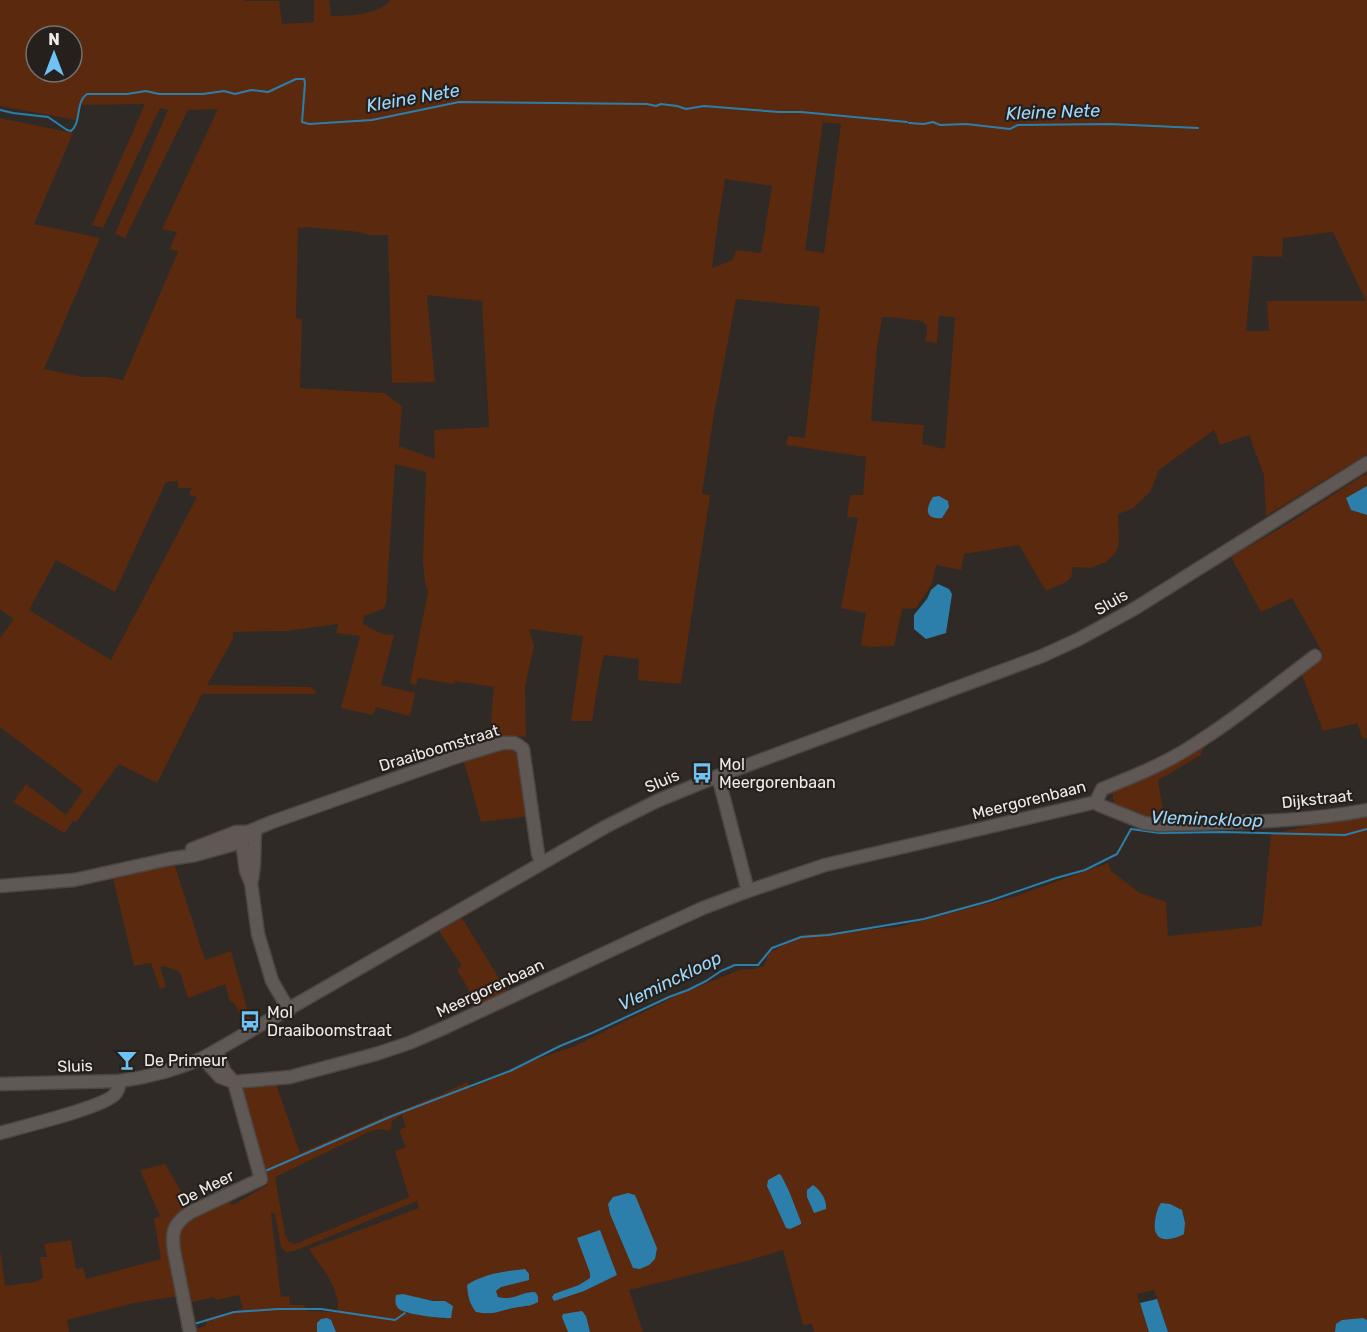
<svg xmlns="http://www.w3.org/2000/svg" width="1367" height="1332" viewBox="0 0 1367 1332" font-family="Rubik,sans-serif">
	<rect width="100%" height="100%" fill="#302a26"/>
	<!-- green -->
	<g fill="#5a290e" fill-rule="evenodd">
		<path d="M 0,0 L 244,0 L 245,1 L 279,1 L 282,24 L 314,22 L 314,0 L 329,0 L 331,16 C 349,16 379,15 390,0 L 1367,0 L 1367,454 L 1266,516 L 1264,475 L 1249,435 L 1220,445 L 1214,430 L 1159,470 L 1150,492 L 1132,509 L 1118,514 L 1119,544 L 1115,554 L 1106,562 L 1091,568 L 1073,567 L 1071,577 L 1066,582 L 1046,591 L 1019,545 L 964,554 L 961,570 L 936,565 L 932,584 L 916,608 L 902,609 L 894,646 L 870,647 L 861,645 L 866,613 L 841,608 L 858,518 L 847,517 L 850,495 L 863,495 L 866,457 L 786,445 L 788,436 L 805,438 L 820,307 L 736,299 L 714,414 L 702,494 L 710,495 L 681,684 L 638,680 L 639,659 L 604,655 L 600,671 L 592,721 L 571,721 L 583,636 L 529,629 L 534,646 L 525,687 L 526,737 L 516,736 L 489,743 L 494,687 L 455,681 L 454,684 L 418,678 L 416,685 L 410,683 L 428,592 L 425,582 L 423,561 L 426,472 L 395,464 L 386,604 L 383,609 L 364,616 L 363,624 L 382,634 L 394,635 L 381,685 L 415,693 L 410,716 L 376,707 L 373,715 L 341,708 L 360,636 L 336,633 L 338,624 L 286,631 L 233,632 L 233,639 L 207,685 L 310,687 L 316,691 L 315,694 L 202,694 L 157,783 L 119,764 L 76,822 L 73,821 L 64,833 L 13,802 L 26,784 L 66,815 L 83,790 L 0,727 L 0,638 L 14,619 L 0,609 L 0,118 L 73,133 L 34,224 L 100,238 L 44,369 L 83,377 L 107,377 L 123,380 L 178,252 L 170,249 L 177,232 L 162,229 L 218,109 L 188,110 L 125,238 L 115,234 L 168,110 L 160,108 L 103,228 L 92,225 L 145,104 L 81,105 L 76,120 L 0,106 ZM 36,36 L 72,36 L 72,72 L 36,72 ZM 823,122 L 841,124 L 824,253 L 805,250 ZM 725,179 L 772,186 L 761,253 L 736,250 L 733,260 L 712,268 L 717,229 ZM 307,227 L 359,232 L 369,235 L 388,235 L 392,383 L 435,382 L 427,295 L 482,301 L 489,427 L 434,430 L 435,459 L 399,446 L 402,406 L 384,393 L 300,388 L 302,319 L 296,318 L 298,228 ZM 1333,232 L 1366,301 L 1267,301 L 1269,331 L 1246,331 L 1253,256 L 1282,257 L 1283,238 ZM 939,316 L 955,317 L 945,449 L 922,444 L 924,425 L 871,421 L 877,348 L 882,317 L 889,317 L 922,321 L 927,326 L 927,333 L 925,341 L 937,343 ZM 178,481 L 178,488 L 192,488 L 189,495 L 197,497 L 111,660 L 29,610 L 56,560 L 115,592 L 166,482 Z"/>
		<path d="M 1367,473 L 1367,486 L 1346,499 L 1351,510 L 1367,515 L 1367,738 L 1363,739 L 1357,723 L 1323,731 L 1301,672 L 1324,656 L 1319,646 L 1292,598 L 1261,612 L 1231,557 L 1284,526 Z"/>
		<path d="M 1204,745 L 1201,755 L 1158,780 L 1164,818 L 1147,818 L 1114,807 L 1112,790 Z"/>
		<path d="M 507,746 L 515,750 L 519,761 L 529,816 L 481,822 L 463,758 Z"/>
		<path d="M 1367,814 L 1367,1332 L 1168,1332 L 1154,1290 L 1137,1294 L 1149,1332 L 814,1332 L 812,1324 L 803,1325 L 783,1250 L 747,1261 L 629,1290 L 643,1332 L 192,1332 L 192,1330 L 206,1326 L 206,1319 L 243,1309 L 239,1295 L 216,1300 L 214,1297 L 188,1303 C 184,1279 170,1234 191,1216 C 198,1209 216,1204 226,1200 L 233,1205 L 267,1185 L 241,1092 L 243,1088 L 246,1087 L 276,1084 L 300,1153 L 374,1121 L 442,1094 L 467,1082 L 471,1088 L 535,1060 L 577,1045 L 678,995 L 739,970 L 754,969 L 764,966 L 769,953 L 802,935 L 898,927 L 1016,896 L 1108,863 L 1111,871 L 1140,893 L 1166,902 L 1168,936 L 1262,926 L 1271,834 ZM 402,1115 L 406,1127 L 399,1130 L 406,1147 L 395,1151 L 409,1197 L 295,1244 L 289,1242 L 285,1234 L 275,1177 L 371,1131 L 381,1129 L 390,1131 L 392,1121 ZM 417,1201 L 419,1208 L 309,1249 C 321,1268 342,1289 337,1312 L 308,1311 L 304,1305 L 290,1305 L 289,1296 L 281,1297 L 271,1213 L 275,1213 L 281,1247 L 286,1252 L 294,1251 ZM 525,1269 L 496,1291 L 498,1297 C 512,1300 518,1297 530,1291 L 528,1307 L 518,1307 L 487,1314 L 475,1280 L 510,1271 ZM 412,1297 C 423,1299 434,1301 445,1301 L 444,1319 L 414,1313 L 405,1313 Z"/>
		<path d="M 174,863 L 205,960 L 231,951 L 251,1023 L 245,1026 L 235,1004 L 230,1001 L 225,984 L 188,998 L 180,972 L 164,966 L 160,967 L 166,987 L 160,989 L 151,963 L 134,966 L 113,878 Z"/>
		<path d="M 462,918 L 508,993 L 479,1007 L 457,970 L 462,966 L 439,931 Z"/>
		<path d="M 165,1164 L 184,1196 L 186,1211 L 175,1224 L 179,1296 L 134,1303 L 67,1320 L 69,1332 L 0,1332 L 0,1249 L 5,1286 L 35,1282 L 43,1278 L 40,1257 L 47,1257 L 44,1244 L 71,1240 L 76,1269 L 83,1268 L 86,1279 L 161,1259 L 154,1219 L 160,1216 L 140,1170 Z"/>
	</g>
	<!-- water -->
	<g fill="#2d7fab">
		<path d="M 1367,486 L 1367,515 L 1351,510 L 1346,498 Z"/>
		<path d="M 939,496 L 948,501 L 949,507 L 942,518 C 925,520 925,509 933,497 Z"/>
		<path d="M 938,584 L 949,589 L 952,594 L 946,633 L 926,639 L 914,629 L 914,615 L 927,599 L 931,590 Z"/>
		<path d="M 779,1174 L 781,1175 L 789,1191 L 801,1222 L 801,1224 L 790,1229 L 786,1228 L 767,1186 L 768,1180 Z"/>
		<path d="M 813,1185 C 820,1190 827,1199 826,1209 L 814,1213 L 807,1197 L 807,1190 Z"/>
		<path d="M 628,1193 L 635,1195 L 657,1248 L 655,1259 L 649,1265 L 640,1269 L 633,1268 L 610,1214 L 608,1204 L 613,1197 Z"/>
		<path d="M 1161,1203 L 1170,1204 L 1182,1210 L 1185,1223 L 1184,1234 C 1169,1242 1152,1243 1155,1221 C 1156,1214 1157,1209 1161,1203 Z"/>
		<path d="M 600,1230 L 617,1275 L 584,1291 L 554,1301 L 552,1297 L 554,1294 L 579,1285 L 590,1278 L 590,1273 L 577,1238 Z"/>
		<path d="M 525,1269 L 529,1274 L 529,1280 L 501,1287 L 496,1291 L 498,1297 C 516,1301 519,1292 535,1292 L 538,1296 L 538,1302 C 531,1306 527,1306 519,1307 C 502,1309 495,1316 476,1312 C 469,1303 468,1296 467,1285 C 483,1274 506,1271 525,1269 Z"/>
		<path d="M 403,1294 L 433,1301 L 445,1301 L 453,1306 L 451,1318 C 443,1319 404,1314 399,1309 C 395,1305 395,1301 396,1295 Z"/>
		<path d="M 1157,1299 L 1168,1332 L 1149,1332 L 1140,1303 Z"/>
		<path d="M 582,1311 L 586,1316 L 590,1332 L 568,1332 L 562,1317 L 563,1314 Z"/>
		<path d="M 327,1318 L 331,1320 L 336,1332 L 317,1332 L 317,1323 L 321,1319 Z"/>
		<path d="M 1363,1318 L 1367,1320 L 1367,1332 L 1335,1332 L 1336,1324 L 1342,1320 Z"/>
	</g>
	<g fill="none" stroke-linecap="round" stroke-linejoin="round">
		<!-- stream -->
		<g stroke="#2d7fab" stroke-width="2">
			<path d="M 0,110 L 13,113 L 48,117 L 67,130 L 71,131 C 82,122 75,102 87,94 L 127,94 L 146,91 L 159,94 L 203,94 L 224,91 L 235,94 L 251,90 L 268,92 L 296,79 L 304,79 L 305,83 L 302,122 L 309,124 L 372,120 L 459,102 L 647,104 L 656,106 L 661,104 L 677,106 L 686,109 L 704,106 L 779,112 L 801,112 L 907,122"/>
			<path d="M 909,123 L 924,124 L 933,122 L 940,125 L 966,124 L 1010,129 L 1018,125 L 1110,124 L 1198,128"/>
			<path d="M 263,1172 L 392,1116 L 510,1071 L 560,1046 L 592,1033 L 669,997 L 688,990 L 706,981 L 721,971 L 735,965 L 758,965 L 772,948 L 801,937 L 828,935 L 924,919 L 989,901 L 1056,878 L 1085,870 L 1117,854 L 1131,829 L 1160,833 L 1224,832 L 1345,835 L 1367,829"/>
			<path d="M 200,1201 L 224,1189 L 252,1177"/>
			<path d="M 172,1222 L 180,1212 L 187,1208"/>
			<path d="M 175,1286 L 178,1304"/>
			<path d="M 181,1316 L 183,1330"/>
			<path d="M 194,1324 L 234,1312 L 278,1309 L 321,1309 L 395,1320 L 405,1313"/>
		</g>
		<!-- minor casing -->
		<g stroke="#4c4643" stroke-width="15">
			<g id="minor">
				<path d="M 718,776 L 748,891"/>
				<path d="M 1096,802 L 1099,805 L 1144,823 L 1159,825 C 1228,822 1299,823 1367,810"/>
				<path d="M 1096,802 L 1102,789 C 1132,777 1162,765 1189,748 C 1233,721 1274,687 1315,656"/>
				<path d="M 192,849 L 236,832 L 248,832"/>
				<path d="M 252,879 L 254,864 L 255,830"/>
				<path d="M 0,886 L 74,880 L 169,859 L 195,855 L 242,842"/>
				<path d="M 289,1010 L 272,981 L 258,934 L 251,883 L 246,871 L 242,842 L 248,832 L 272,822 L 456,757 L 502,743 L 514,743 L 518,745 L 523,749 L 538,854 L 542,863"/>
				<path d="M 203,1058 L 220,1077 L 234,1082 L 290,1077 L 376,1054 L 409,1043 L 446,1027 L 648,933 L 703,908 L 748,891 L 825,865 L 1096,802"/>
				<path d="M 0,1084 L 120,1081 C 150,1077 176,1070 203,1058 L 605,827 L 659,800 L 718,776 L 1042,656 L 1079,639 L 1134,609 L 1367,463"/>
				<path d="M 0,1133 C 21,1127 105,1107 115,1094 C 119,1090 119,1086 120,1081"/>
				<path d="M 190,1332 L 174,1251 C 171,1231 174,1223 191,1212 L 261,1179 L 234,1082 L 224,1071 L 217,1051"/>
			</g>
		</g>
		<!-- minor -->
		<use href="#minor" stroke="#605855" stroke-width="12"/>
	</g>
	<!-- icons -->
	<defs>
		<g id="bus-bare" transform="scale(1.62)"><path d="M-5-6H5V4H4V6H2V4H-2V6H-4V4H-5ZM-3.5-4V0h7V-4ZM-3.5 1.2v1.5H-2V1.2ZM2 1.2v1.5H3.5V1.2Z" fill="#6fc2f4" stroke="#26201d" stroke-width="2.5" paint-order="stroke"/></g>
		<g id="bar-bare" transform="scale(1.62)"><path d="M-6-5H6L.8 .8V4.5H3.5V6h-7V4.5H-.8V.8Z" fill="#6fc2f4" stroke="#26201d" stroke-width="2.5" paint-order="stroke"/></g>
	</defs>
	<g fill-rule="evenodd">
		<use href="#bus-bare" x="702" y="773"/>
		<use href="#bus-bare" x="250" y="1021"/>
		<use href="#bar-bare" x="127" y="1060"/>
	</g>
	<g text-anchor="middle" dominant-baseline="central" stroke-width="4.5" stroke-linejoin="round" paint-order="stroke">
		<!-- street labels -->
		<g font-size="16" fill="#f0ebe9" stroke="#26201d">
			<text transform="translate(1111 602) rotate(-30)">Sluis</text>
			<text transform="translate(439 748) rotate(-17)">Draaiboomstraat</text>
			<text transform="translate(662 781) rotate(-23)">Sluis</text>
			<text transform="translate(1317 799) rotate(-6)">Dijkstraat</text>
			<text transform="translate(1029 800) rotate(-14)">Meergorenbaan</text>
			<text transform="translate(490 988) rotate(-25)">Meergorenbaan</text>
			<text transform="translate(75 1066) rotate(-2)">Sluis</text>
			<text transform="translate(206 1188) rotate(-27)">De Meer</text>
		</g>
		<!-- poi labels -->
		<g font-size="16" fill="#f0ebe9" stroke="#26201d" text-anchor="start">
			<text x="719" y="764">Mol<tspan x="719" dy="18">Meergorenbaan</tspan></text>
			<text x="267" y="1012">Mol<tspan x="267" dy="18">Draaiboomstraat</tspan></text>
			<text x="144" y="1060">De Primeur</text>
		</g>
		<!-- water labels -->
		<g font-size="18" font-style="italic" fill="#9cd7fc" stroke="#26201d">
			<text transform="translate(413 98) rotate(-10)">Kleine Nete</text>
			<text transform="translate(1053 112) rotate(-2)">Kleine Nete</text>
			<text transform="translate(1207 819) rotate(2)">Vleminckloop</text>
			<text transform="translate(670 981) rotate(-26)">Vleminckloop</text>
		</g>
	</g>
	<!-- north arrow -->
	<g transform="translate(54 54)"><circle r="28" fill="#26201d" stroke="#77716f" stroke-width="1.5"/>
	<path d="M0-4.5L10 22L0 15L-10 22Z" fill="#6fc2f4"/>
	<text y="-9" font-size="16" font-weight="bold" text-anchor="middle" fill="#f0ebe9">N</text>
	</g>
</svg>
